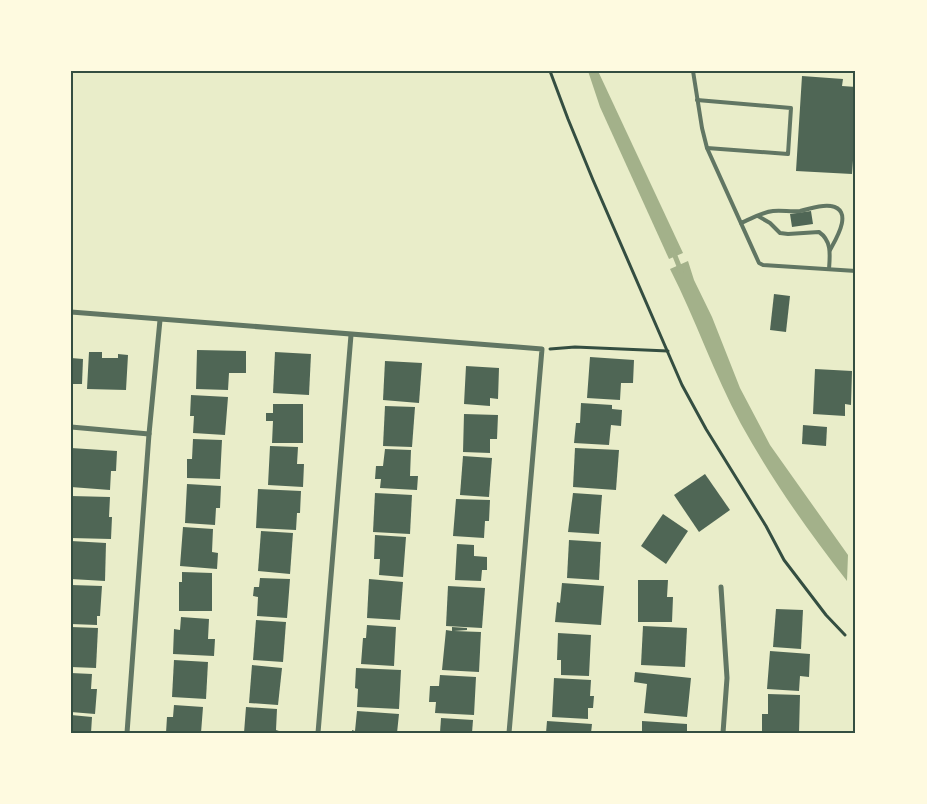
<svg xmlns="http://www.w3.org/2000/svg" width="927" height="804" viewBox="0 0 927 804" font-family="'Asap Condensed',sans-serif">
	<rect width="100%" height="100%" fill="#e9edc9"/>
	<!-- water -->
	<g fill="#a3b18a">
		<path d="M 588,71 L 598,71 L 683,253 L 669,259 L 600,107 Z"/>
		<path d="M 688,261 L 694,280 L 712,317 L 740,388 L 770,445 L 848,555 L 847,581 C 808,531 772,480 741,424 C 714,374 696,320 670,269 Z"/>
	</g>
	<g fill="none" stroke-linecap="round" stroke-linejoin="round">
		<!-- stream -->
		<path stroke="#a3b18a" stroke-width="5" d="M 673,251 L 681,271"/>
	</g>
	<!-- building -->
	<g fill="#4f6655">
		<path d="M 802,76 L 843,79 L 842,86 L 856,87 L 856,147 L 854,147 L 852,174 L 796,171 Z"/>
		<path d="M 811,211 L 813,224 L 792,227 L 790,214 Z"/>
		<path d="M 774,294 L 790,296 L 786,332 L 770,330 Z"/>
		<path d="M 197,350 L 246,351 L 246,373 L 229,373 L 228,390 L 196,389 Z"/>
		<path d="M 89,352 L 102,352 L 102,358 L 118,358 L 118,354 L 128,355 L 126,390 L 87,389 Z"/>
		<path d="M 275,352 L 311,354 L 309,395 L 273,393 Z"/>
		<path d="M 590,357 L 634,360 L 633,383 L 621,383 L 620,400 L 587,398 Z"/>
		<path d="M 71,358 L 83,359 L 82,384 L 71,384 Z"/>
		<path d="M 385,361 L 422,363 L 419,403 L 383,400 Z"/>
		<path d="M 466,366 L 499,368 L 498,399 L 490,398 L 490,406 L 464,404 Z"/>
		<path d="M 815,369 L 852,371 L 851,405 L 845,404 L 845,416 L 813,414 Z"/>
		<path d="M 191,395 L 228,397 L 225,435 L 193,433 L 194,416 L 190,416 Z"/>
		<path d="M 581,403 L 612,405 L 612,409 L 622,410 L 621,426 L 611,425 L 609,445 L 574,443 L 576,423 L 580,423 Z"/>
		<path d="M 273,404 L 303,404 L 303,443 L 272,443 L 273,421 L 266,421 L 266,413 L 273,413 Z"/>
		<path d="M 385,406 L 415,407 L 412,447 L 383,446 Z"/>
		<path d="M 464,414 L 498,415 L 497,439 L 490,439 L 490,453 L 463,452 Z"/>
		<path d="M 803,425 L 827,427 L 826,446 L 802,444 Z"/>
		<path d="M 193,439 L 222,440 L 220,479 L 187,478 L 187,459 L 192,459 Z"/>
		<path d="M 270,446 L 298,447 L 297,464 L 304,464 L 303,487 L 268,485 Z"/>
		<path d="M 71,448 L 117,451 L 116,471 L 111,471 L 110,490 L 71,487 Z"/>
		<path d="M 575,448 L 619,450 L 616,490 L 573,487 Z"/>
		<path d="M 385,449 L 411,450 L 410,476 L 418,476 L 417,490 L 380,488 L 381,479 L 375,479 L 376,466 L 383,466 Z"/>
		<path d="M 463,456 L 492,458 L 489,497 L 460,495 Z"/>
		<path d="M 705,474 L 730,510 L 699,532 L 674,495 Z"/>
		<path d="M 187,484 L 221,486 L 220,508 L 216,508 L 215,525 L 185,523 Z"/>
		<path d="M 258,489 L 301,491 L 300,513 L 297,513 L 296,530 L 256,528 Z"/>
		<path d="M 375,493 L 412,495 L 410,534 L 373,532 Z"/>
		<path d="M 573,493 L 602,495 L 599,534 L 568,532 Z"/>
		<path d="M 71,496 L 110,497 L 109,517 L 112,517 L 111,539 L 71,538 Z"/>
		<path d="M 456,499 L 490,500 L 489,521 L 485,521 L 484,538 L 453,536 Z"/>
		<path d="M 663,514 L 688,531 L 666,564 L 641,546 Z"/>
		<path d="M 183,527 L 213,529 L 212,552 L 218,553 L 217,569 L 180,566 Z"/>
		<path d="M 261,531 L 293,533 L 290,574 L 258,571 Z"/>
		<path d="M 375,535 L 406,537 L 403,577 L 379,575 L 380,559 L 374,559 Z"/>
		<path d="M 569,540 L 601,542 L 599,580 L 567,578 Z"/>
		<path d="M 71,541 L 106,543 L 105,581 L 71,579 Z"/>
		<path d="M 457,544 L 474,545 L 474,556 L 487,557 L 487,570 L 482,570 L 481,581 L 455,580 Z"/>
		<path d="M 182,572 L 212,573 L 212,611 L 179,611 L 179,582 L 182,582 Z"/>
		<path d="M 260,578 L 290,579 L 287,618 L 257,616 L 258,597 L 253,596 L 254,587 L 259,587 Z"/>
		<path d="M 369,579 L 403,582 L 400,620 L 367,618 Z"/>
		<path d="M 638,580 L 668,580 L 667,597 L 673,597 L 672,622 L 638,622 Z"/>
		<path d="M 562,583 L 604,586 L 601,625 L 555,622 L 557,602 L 560,603 Z"/>
		<path d="M 71,585 L 102,586 L 100,616 L 97,616 L 97,625 L 71,624 Z"/>
		<path d="M 448,586 L 485,588 L 482,628 L 446,626 Z"/>
		<path d="M 776,609 L 803,610 L 801,649 L 773,647 Z"/>
		<path d="M 181,617 L 209,619 L 208,639 L 215,639 L 214,656 L 173,654 L 174,629 L 180,630 Z"/>
		<path d="M 256,620 L 286,622 L 283,662 L 253,660 Z"/>
		<path d="M 367,625 L 396,627 L 394,666 L 361,664 L 363,638 L 366,638 Z"/>
		<path d="M 643,626 L 687,628 L 685,667 L 641,665 Z"/>
		<path d="M 71,627 L 98,628 L 96,668 L 71,667 Z"/>
		<path d="M 452,627 L 467,628 L 467,630 L 454,631 L 481,632 L 479,672 L 442,670 L 446,630 L 452,631 Z"/>
		<path d="M 558,633 L 591,635 L 589,676 L 561,675 L 561,660 L 557,660 Z"/>
		<path d="M 770,651 L 810,654 L 809,677 L 800,676 L 799,691 L 767,689 Z"/>
		<path d="M 174,660 L 208,662 L 206,699 L 172,697 Z"/>
		<path d="M 252,665 L 282,668 L 278,705 L 249,703 Z"/>
		<path d="M 356,668 L 401,670 L 399,709 L 357,707 L 358,689 L 355,688 Z"/>
		<path d="M 635,672 L 691,678 L 687,717 L 644,713 L 647,684 L 634,682 Z"/>
		<path d="M 71,673 L 92,674 L 91,689 L 97,689 L 95,714 L 71,712 Z"/>
		<path d="M 440,675 L 476,677 L 474,715 L 435,713 L 436,702 L 429,702 L 430,686 L 439,686 Z"/>
		<path d="M 554,678 L 591,680 L 590,696 L 594,696 L 593,708 L 588,708 L 588,719 L 552,717 Z"/>
		<path d="M 768,694 L 800,695 L 799,733 L 762,733 L 762,714 L 768,714 Z"/>
		<path d="M 174,705 L 203,707 L 201,733 L 166,733 L 167,717 L 173,717 Z"/>
		<path d="M 246,707 L 277,709 L 276,730 L 279,731 L 279,733 L 244,733 Z"/>
		<path d="M 357,711 L 399,714 L 397,733 L 352,733 L 352,730 L 355,731 Z"/>
		<path d="M 71,715 L 92,717 L 91,733 L 71,733 Z"/>
		<path d="M 441,718 L 473,720 L 472,733 L 440,733 Z"/>
		<path d="M 547,721 L 592,724 L 591,733 L 546,733 Z"/>
		<path d="M 642,721 L 687,724 L 687,733 L 642,733 Z"/>
	</g>
	<g fill="none" stroke-linecap="round" stroke-linejoin="round">
		<!-- path -->
		<g stroke="#344e41" stroke-width="3">
			<path d="M 550,71 L 568,119 L 593,180 L 682,385 L 706,429 L 766,526 L 784,560 L 826,615 L 845,635"/>
			<path d="M 550,349 L 575,347 L 668,351"/>
		</g>
		<!-- service -->
		<g stroke="#617663" stroke-width="4">
			<path d="M 693,71 L 702,128 L 707,148 L 759,263 L 763,265 L 856,271"/>
			<path d="M 697,100 L 791,108 L 788,154 L 707,148"/>
			<path d="M 758,216 L 770,223 L 780,233 L 788,234 L 819,232 C 832,241 830,255 829,269"/>
			<path d="M 741,223 C 751,219 762,212 773,211 C 782,210 791,212 800,211 C 810,209 821,204 831,206 C 854,210 836,239 830,250"/>
		</g>
		<!-- minor -->
		<g stroke="#617663" stroke-width="5">
			<path d="M 71,312 L 542,349 L 509,733"/>
			<path d="M 71,427 L 149,434"/>
			<path d="M 721,587 L 727,678 L 723,733"/>
			<path d="M 127,733 L 149,434 L 160,320"/>
			<path d="M 318,733 L 351,335"/>
		</g>
	</g>
	<!-- border -->
	<rect width="927" height="804" fill="none" stroke="#fefae0" stroke-width="145"/>
	<rect x="72" y="72" width="782" height="660" fill="none" stroke="#344e41" stroke-width="2"/>
</svg>
